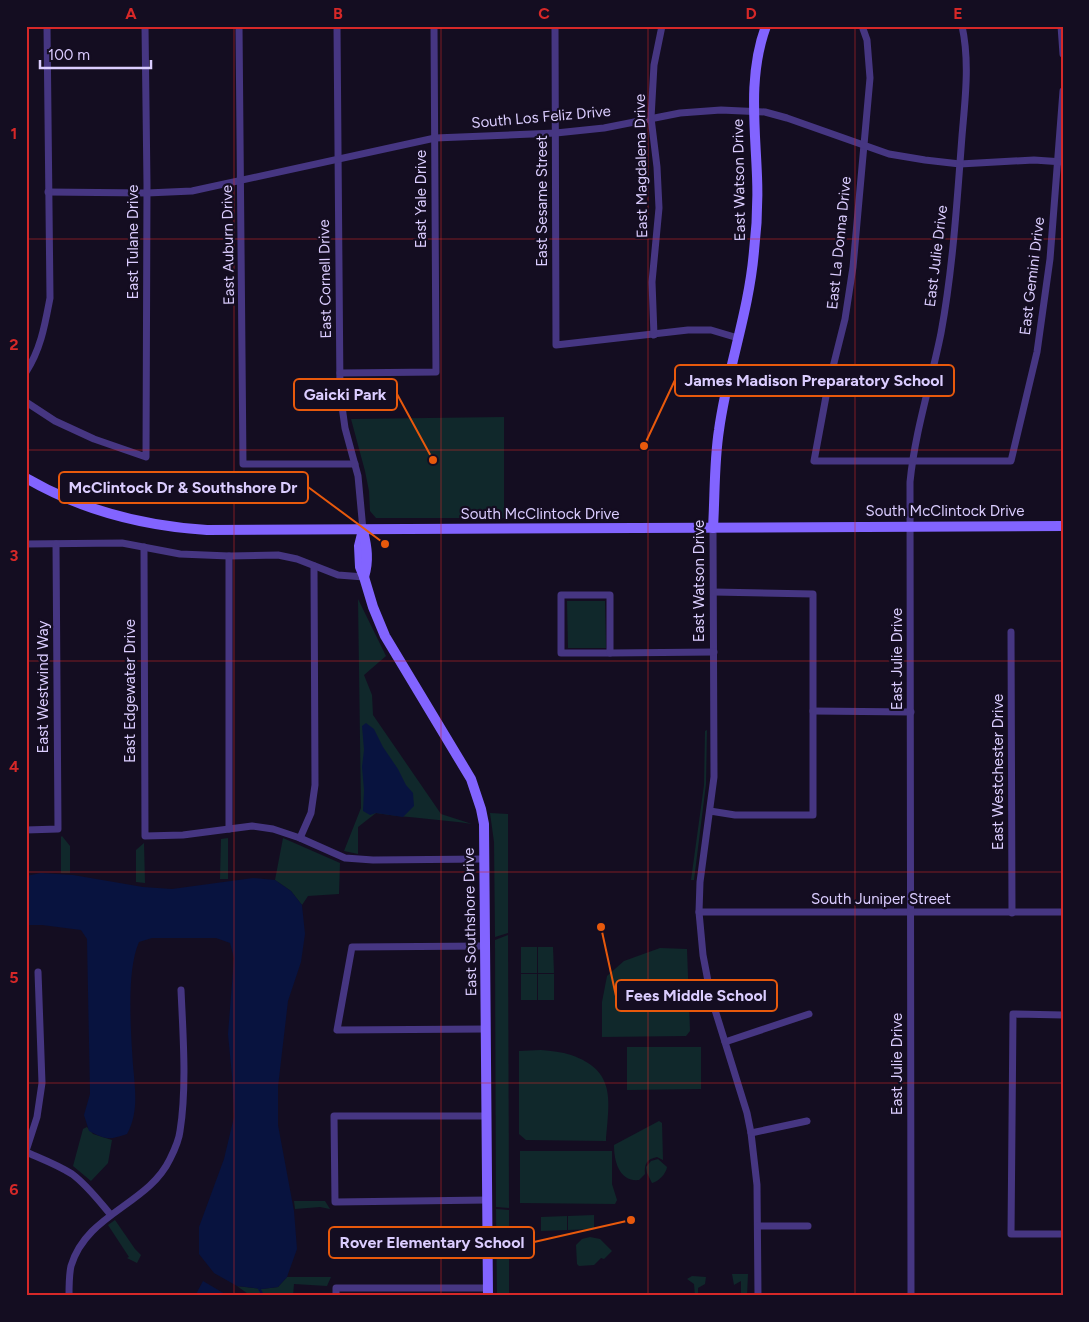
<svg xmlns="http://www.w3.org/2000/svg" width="1089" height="1322" viewBox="0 0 1089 1322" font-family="Figtree,sans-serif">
	<rect width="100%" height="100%" fill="#140d21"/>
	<!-- green -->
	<g fill="#10282b">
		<path d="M 504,417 L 504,518 L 376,518 L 370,511 L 369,491 L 365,471 L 351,419 Z"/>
		<path d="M 358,599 L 386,656 L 364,675 L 372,695 L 373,715 L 441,814 L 472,824 C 440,819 408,818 376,813 L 358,827 L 358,854 L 344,851 L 361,808 Z"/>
		<path d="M 567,601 L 605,601 L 606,648 L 568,648 Z"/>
		<path d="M 707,730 L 706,784 L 694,880 L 691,880 L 704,785 L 705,731 Z"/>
		<path d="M 490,813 L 508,814 L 508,933 L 495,937 L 494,842 Z"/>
		<path d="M 62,836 L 70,846 L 70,873 L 61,873 L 61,837 Z"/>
		<path d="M 228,838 L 228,879 L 220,879 L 221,839 Z"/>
		<path d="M 283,838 L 340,863 L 339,894 L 308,896 L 302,905 L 291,891 L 275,880 Z"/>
		<path d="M 144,843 L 145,883 L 136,882 L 136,850 Z"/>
		<path d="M 508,935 L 509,1208 L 496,1207 L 495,940 Z"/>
		<rect x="521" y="947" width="16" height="26"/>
		<path d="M 538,947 L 553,947 L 554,973 L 538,973 Z"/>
		<path d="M 660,948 L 687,949 L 690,1031 L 686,1036 L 602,1037 L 602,1002 L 607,976 L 624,961 Z"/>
		<rect x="521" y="974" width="16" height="26"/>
		<rect x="538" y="974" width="16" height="26"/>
		<path d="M 627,1047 L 701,1047 L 701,1089 L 627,1090 Z"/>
		<path d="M 541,1050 C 551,1051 562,1052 571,1055 C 617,1071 609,1101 606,1141 L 526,1140 L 519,1134 L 519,1051 Z"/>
		<path d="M 659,1121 L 662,1123 L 663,1160 L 657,1157 C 647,1159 644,1164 645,1174 L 639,1180 C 619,1182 614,1161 614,1145 Z"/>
		<path d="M 87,1127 L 93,1134 L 112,1140 L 108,1163 L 91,1181 L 73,1166 L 83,1129 Z"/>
		<path d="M 520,1151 L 612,1151 L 612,1184 L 617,1200 L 615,1204 L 520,1203 Z"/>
		<path d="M 658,1159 L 667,1167 C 666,1174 658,1182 652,1183 L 647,1173 L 646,1167 L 651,1161 Z"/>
		<path d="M 294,1201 L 325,1201 L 330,1209 L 320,1207 L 295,1209 Z"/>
		<path d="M 496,1209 L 509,1210 L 509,1296 L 497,1296 Z"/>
		<path d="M 594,1215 L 594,1229 L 568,1230 L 568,1216 Z"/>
		<path d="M 567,1216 L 567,1230 L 541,1231 L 541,1217 Z"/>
		<path d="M 115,1220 L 135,1249 L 141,1255 L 137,1263 L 127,1258 L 129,1257 L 108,1225 Z"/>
		<path d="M 590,1237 L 600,1239 L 612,1251 L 604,1259 L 601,1258 L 594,1265 L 579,1266 L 577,1264 L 576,1245 L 582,1239 Z"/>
		<path d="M 732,1274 L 748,1274 L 747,1296 L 741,1296 L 741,1281 L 734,1285 Z"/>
		<path d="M 692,1276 L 706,1277 L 705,1284 L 698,1288 L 698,1296 L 695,1296 L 694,1284 L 687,1279 Z"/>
		<path d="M 287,1277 L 331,1277 L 327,1286 L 294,1284 L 293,1296 L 251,1296 L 237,1286 L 262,1289 L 278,1287 Z"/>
	</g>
	<!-- water -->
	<g fill="#08133f">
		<path d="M 366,723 L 374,729 L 383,747 L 398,769 L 406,785 L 413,793 L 414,806 L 403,817 L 376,813 L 370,815 L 363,811 L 364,790 L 362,767 L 364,750 L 362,726 Z"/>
		<path d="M 41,873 L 73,875 L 143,887 L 172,889 L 253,878 L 275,880 L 291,891 L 302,905 L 305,934 L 301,962 L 288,1001 L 278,1087 L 278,1125 L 294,1211 L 297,1249 L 287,1277 L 278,1287 L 262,1289 L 237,1286 L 214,1273 L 199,1254 L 199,1227 L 224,1159 L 234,1117 L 232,1076 L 228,1034 L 234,958 L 230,943 L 216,938 L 152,938 L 139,942 C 126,971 131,1033 133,1065 C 135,1089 139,1112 127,1134 C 109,1140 107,1140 89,1131 L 84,1115 L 90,1094 L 87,939 L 81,930 L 42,925 L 26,925 L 26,876 Z"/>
		<path d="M 203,1281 L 225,1294 L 224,1296 L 195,1296 Z"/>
	</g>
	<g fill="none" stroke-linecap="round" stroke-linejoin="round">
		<!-- stream -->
		<path stroke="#08133f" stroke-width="2.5" d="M 259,1288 L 263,1296"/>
		<!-- street -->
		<g stroke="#463682" stroke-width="7">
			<path d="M 239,26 L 243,464 L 355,464"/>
			<path d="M 337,26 L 340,392 L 345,428 L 358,476 L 363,530"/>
			<path d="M 555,26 L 556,345 L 688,330 L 711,330 L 738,338"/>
			<path d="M 862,26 L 867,40 L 870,78 L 853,267 L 845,319 L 827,391 L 814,461 L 1011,461 L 1037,352 L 1050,259 L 1063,91"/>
			<path d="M 1061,26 L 1063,54"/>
			<path d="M 48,192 L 147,193 L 192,191 L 435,138 L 556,133 L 604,128 L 680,113 L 721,110 L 765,112 L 787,118 L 889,154 L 925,160 L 960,164 L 1034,160 L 1063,162"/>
			<path d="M 654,335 L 652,282 L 659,208 L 657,167 L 651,118 L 654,65 L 662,26"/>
			<path d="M 26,372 C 41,349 45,324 50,298 L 47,26"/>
			<path d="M 340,373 L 436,372 L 434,26"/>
			<path d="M 26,402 L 55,421 L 94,439 L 146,457 L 147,185 L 145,26"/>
			<path d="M 713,528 L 714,777 L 700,882 L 699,912 L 703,955 L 711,997 L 747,1113 L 751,1133 L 757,1185 L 758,1296"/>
			<path d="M 26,544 L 122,543 L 180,554 L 229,556 L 278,555 L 297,559 L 338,575 L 364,577"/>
			<path d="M 144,547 L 145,836 L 183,835 L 252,826 L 273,829 L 300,838 L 345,858 L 373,860 L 485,859"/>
			<path d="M 229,556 L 229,829"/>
			<rect x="561" y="595" width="49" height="58"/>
			<path d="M 1011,632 L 1012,913"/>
			<path d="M 610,653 L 714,652"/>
			<path d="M 813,711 L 911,712"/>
			<path d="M 710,811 L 735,815 L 813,815 L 813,594 L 714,592"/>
			<path d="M 26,830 L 58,829 L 56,544"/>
			<path d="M 300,838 L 311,813 L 315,785 L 314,566"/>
			<path d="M 699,912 L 1063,912"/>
			<path d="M 486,946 L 352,947 L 337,1030 L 486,1029"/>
			<path d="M 1063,1015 L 1013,1014 L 1011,1234 L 1063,1234"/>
			<path d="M 725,1042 L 809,1014"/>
			<path d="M 487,1116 L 334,1116 L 335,1202 L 488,1200"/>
			<path d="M 751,1133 L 807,1121"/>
			<path d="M 26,1151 L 37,1117 L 42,1083 L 38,972"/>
			<path d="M 26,1152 C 42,1159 58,1165 72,1174 C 87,1185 99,1201 110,1214"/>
			<path d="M 758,1226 L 808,1226"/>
			<path d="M 69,1296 C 69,1286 69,1275 71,1266 C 87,1213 148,1205 170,1159 C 174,1151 179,1140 180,1131 C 187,1087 183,1035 181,990"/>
			<path d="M 336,1296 L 336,1288 L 488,1288"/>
			<path d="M 911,1296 L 910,482 C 915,431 931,383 941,333 C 953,268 957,201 962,136 C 965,100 970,62 962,26"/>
		</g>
		<!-- secondary -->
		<g stroke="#8264ff" stroke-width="10">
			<path d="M 26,478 C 81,510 144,526 207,530 L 1063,526"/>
			<path d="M 713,528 C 715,495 714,462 719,430 C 727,370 749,312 754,251 C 757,226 758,201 757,176 C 755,125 748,75 766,26"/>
			<path d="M 363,530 L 359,546 L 360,567 L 364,577 L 373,607 L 385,636 L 471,779 L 481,809 L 484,824 L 488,1296"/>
			<path d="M 363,531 C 367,547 369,561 364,577"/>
		</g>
	</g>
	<!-- grid -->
	<path fill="none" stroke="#d62828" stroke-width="1" stroke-opacity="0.55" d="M 234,26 L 234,1296M 441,26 L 441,1296M 648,26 L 648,1296M 855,26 L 855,1296M 26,239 L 1063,239M 26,450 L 1063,450M 26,661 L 1063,661M 26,872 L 1063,872M 26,1083 L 1063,1083"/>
	<g text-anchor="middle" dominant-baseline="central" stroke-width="4.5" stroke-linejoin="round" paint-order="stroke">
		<!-- street labels -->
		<g font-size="15" fill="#dbcdff" stroke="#140d21">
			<text transform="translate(541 117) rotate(-5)">South Los Feliz Drive</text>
			<text transform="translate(641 166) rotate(-91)">East Magdalena Drive</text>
			<text transform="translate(739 180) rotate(-91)">East Watson Drive</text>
			<text transform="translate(421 199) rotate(-90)">East Yale Drive</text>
			<text transform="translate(542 201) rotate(-90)">East Sesame Street</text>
			<text transform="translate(133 242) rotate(-90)">East Tulane Drive</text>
			<text transform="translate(839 243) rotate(-84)">East La Donna Drive</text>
			<text transform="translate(228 245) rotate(-91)">East Auburn Drive</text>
			<text transform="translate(936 256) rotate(-83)">East Julie Drive</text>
			<text transform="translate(1032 276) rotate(-83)">East Gemini Drive</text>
			<text transform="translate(325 279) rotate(-91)">East Cornell Drive</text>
			<text x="945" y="511">South McClintock Drive</text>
			<text x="540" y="514">South McClintock Drive</text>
			<text transform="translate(699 581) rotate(-90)">East Watson Drive</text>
			<text transform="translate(897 659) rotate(-90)">East Julie Drive</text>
			<text transform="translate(43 687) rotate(-90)">East Westwind Way</text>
			<text transform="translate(130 691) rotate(-90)">East Edgewater Drive</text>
			<text transform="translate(998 772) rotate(-90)">East Westchester Drive</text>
			<text x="881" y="899">South Juniper Street</text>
			<text transform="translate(470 922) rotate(-91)">East Southshore Drive</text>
			<text transform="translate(897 1064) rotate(-90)">East Julie Drive</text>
		</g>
	</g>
	<!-- callouts -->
	<path fill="none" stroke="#e8590c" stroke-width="2" d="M644 446L675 380M433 460L397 394M385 544L308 487M601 927L616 996M631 1220L534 1242"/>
	<g fill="#e8590c" stroke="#140d21" stroke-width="2">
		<circle cx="644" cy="446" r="5"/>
		<circle cx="433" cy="460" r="5"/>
		<circle cx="385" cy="544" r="5"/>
		<circle cx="601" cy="927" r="5"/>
		<circle cx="631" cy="1220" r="5"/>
	</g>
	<g fill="#140d21" stroke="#e8590c" stroke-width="2">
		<rect x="675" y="365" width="279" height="31" rx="5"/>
		<rect x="294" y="379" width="103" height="31" rx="5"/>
		<rect x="59" y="472" width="249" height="31" rx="5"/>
		<rect x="616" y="980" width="161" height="31" rx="5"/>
		<rect x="329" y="1227" width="205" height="31" rx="5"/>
	</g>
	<g font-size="16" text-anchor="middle" font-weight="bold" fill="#dbcdff">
		<text x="814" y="386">James Madison Preparatory School</text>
		<text x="345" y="400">Gaicki Park</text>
		<text x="183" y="493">McClintock Dr &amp; Southshore Dr</text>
		<text x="696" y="1001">Fees Middle School</text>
		<text x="432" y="1248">Rover Elementary School</text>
	</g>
	<!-- border -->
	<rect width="1089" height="1322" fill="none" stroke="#140d21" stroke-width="55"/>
	<!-- scale -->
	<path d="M40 60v8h111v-8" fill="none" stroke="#dbcdff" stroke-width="2.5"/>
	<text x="48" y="60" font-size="15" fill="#dbcdff" stroke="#140d21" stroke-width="4" paint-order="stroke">100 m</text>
	<rect x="28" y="28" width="1034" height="1266" fill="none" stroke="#d62828" stroke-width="2"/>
	<g font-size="16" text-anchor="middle" font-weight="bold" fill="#d62828">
		<text x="131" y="19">A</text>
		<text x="338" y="19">B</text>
		<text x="544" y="19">C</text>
		<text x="751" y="19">D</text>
		<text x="958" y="19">E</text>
		<text x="14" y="139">1</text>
		<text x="14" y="350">2</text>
		<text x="14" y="561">3</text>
		<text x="14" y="772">4</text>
		<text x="14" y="983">5</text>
		<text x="14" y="1195">6</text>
	</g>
</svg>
